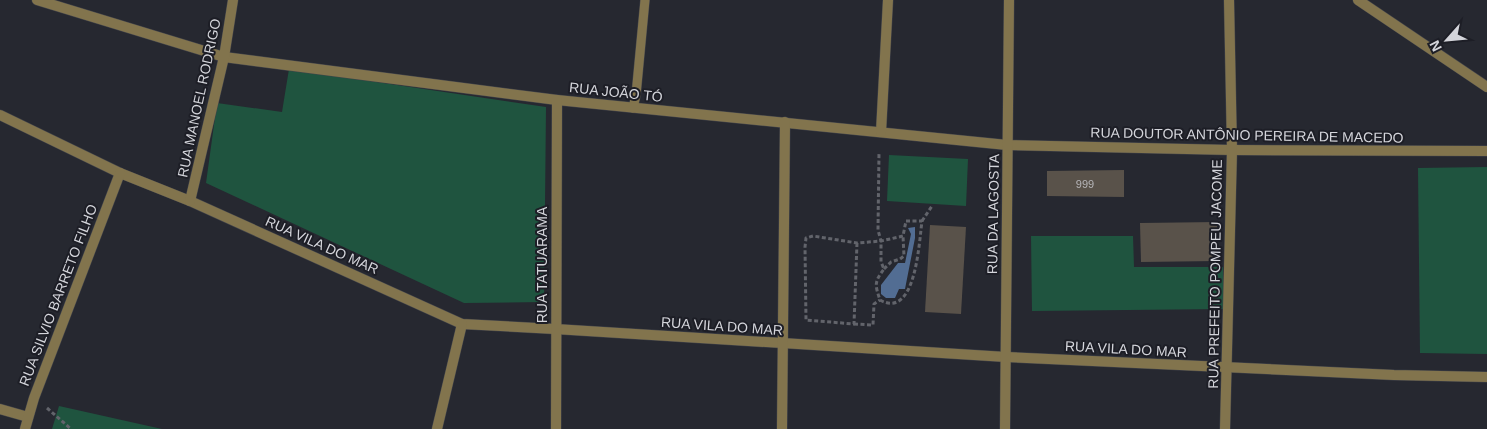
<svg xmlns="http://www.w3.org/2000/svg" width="1487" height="429" viewBox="0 0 1487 429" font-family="Arial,sans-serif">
	<rect width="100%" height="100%" fill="#262830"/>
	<!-- green -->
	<g fill="#1f543f">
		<path d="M 289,69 L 546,107 L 544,302 L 464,303 L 206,183 L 217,103 L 282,112 Z"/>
		<path d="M 889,155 L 968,159 L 966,206 L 887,201 Z"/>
		<path d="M 1487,167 L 1487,354 L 1420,353 L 1418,168 Z"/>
		<path d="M 1031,236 L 1133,236 L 1134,267 L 1223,267 L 1224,309 L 1032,311 Z"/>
		<path d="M 59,406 L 162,429 L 52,429 Z"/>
	</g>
	<!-- water -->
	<path fill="#526d93" d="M 915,227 L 915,238 L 905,289 L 899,289 L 895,298 L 886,298 L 881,294 L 881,285 L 898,263 L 905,263 L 911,234 L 908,228 Z"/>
	<!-- building -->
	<g fill="#59524a">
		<path d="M 1124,170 L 1124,197 L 1047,196 L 1047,171 Z"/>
		<path d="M 1217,222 L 1217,261 L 1141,262 L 1140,223 Z"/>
		<path d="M 930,225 L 966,227 L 961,314 L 925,312 Z"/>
	</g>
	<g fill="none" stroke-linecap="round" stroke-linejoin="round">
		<!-- service casing -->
		<g stroke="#42444b" stroke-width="10">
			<path id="service" d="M 633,108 L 636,95 L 645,0"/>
		</g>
		<!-- minor casing -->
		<g stroke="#42444b" stroke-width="11">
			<g id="minor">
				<path d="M 37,0 L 224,57 L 557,100 L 1007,145 L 1232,150 L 1487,151"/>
				<path d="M 1358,0 L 1487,87"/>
				<path d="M 0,115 L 120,173 L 190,201 L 462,324 L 555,329 L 1006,357 L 1394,375 L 1487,377"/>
				<path d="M 881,132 L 888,0"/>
				<path d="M 190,201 L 224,57 L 233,0"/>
				<path d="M 0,409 L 28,417"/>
				<path d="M 25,429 L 34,398 L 120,173"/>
				<path d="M 437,429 L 462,324"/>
				<path d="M 556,429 L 557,100"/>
				<path d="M 782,429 L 785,122"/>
				<path d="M 1225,429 L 1232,150 L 1229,0"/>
			</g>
		</g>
		<!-- tertiary casing -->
		<g stroke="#42444b" stroke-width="11">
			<path id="tertiary" d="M 1005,429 L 1009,0"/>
		</g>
		<!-- path -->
		<g stroke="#62646b" stroke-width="3" stroke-dasharray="4 2.5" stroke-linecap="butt">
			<path d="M 906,221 L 922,221 C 919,242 916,320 880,300 C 875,285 874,282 884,269 L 881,262 L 881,241 L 903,236 Z"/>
			<path d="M 922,221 L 932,206"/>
			<path d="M 857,243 L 854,324 L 806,320 L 805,247 L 806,238 L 813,236 L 857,243 L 881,241 L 878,230 L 879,153"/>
			<path d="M 884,269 L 891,262 L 900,259 L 904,256 L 903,236"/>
			<path d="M 854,324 L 873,325 L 874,304 L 880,300"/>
			<path d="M 47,408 L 71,429"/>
		</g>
		<!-- service -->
		<use href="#service" stroke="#82744d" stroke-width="9"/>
		<!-- minor -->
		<use href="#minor" stroke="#82744d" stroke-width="10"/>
		<!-- tertiary -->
		<use href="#tertiary" stroke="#82744d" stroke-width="10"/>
	</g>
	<g text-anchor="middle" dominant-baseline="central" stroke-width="4" stroke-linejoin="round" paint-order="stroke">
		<!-- number labels -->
		<g font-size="11" fill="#b5b4b7">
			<text x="1085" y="184">999</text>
		</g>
		<!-- street labels -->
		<g font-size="14" fill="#d4d5db" stroke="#1d1e26">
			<text transform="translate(616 92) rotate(6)">RUA JOÃO TÓ</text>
			<text transform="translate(199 98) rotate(-78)">RUA MANOEL RODRIGO</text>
			<text transform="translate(1247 135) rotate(1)">RUA DOUTOR ANTÔNIO PEREIRA DE MACEDO</text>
			<text transform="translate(993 214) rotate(-89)">RUA DA LAGOSTA</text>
			<text transform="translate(322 245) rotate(24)">RUA VILA DO MAR</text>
			<text transform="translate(542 265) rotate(-90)">RUA TATUARAMA</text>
			<text transform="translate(1215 274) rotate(-89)">RUA PREFEITO POMPEU JACOME</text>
			<text transform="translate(58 295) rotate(-69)">RUA SILVIO BARRETO FILHO</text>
			<text transform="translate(722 326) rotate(4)">RUA VILA DO MAR</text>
			<text transform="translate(1126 349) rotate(3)">RUA VILA DO MAR</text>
		</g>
	</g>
	<!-- north arrow -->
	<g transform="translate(1447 40) rotate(243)" stroke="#1d1e26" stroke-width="4" paint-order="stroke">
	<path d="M0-4L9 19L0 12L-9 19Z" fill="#d4d5db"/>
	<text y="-8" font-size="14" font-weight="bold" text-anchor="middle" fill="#d4d5db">N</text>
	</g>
</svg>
